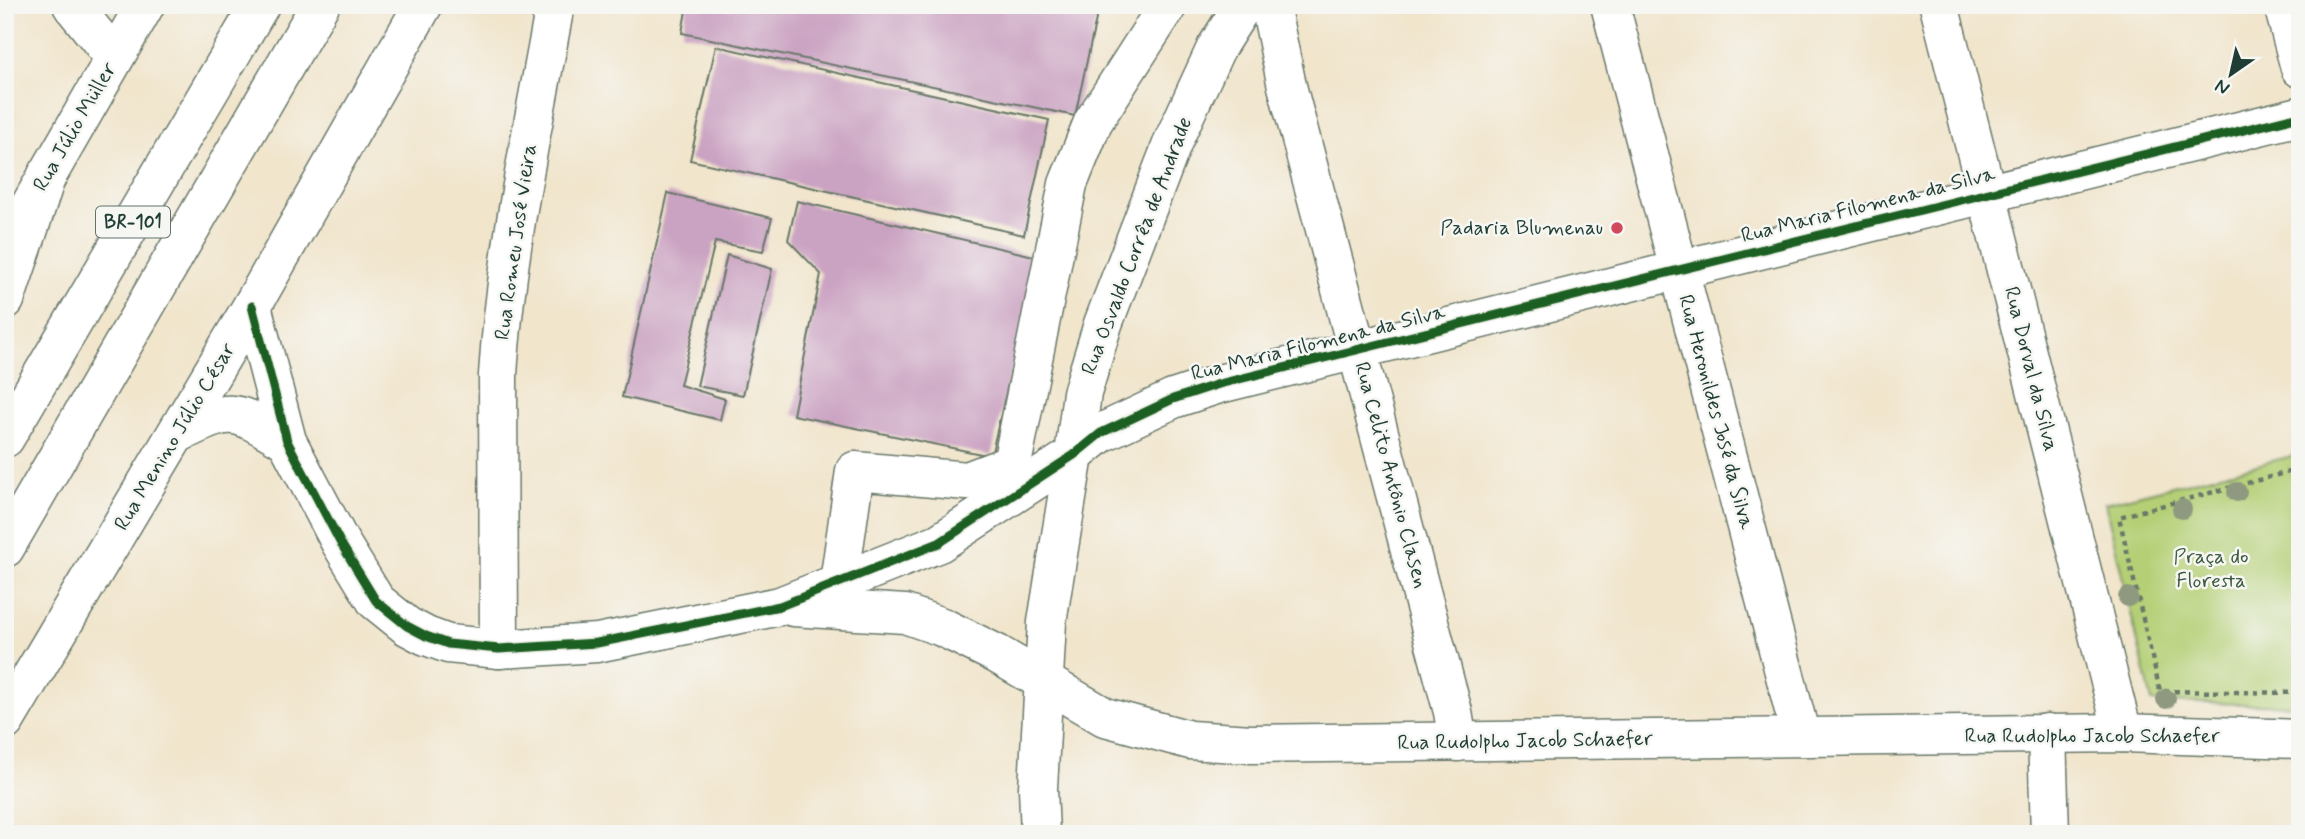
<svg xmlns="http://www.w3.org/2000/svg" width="2305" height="839" viewBox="0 0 2305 839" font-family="Mynerve,sans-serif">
	<rect width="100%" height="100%" fill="#f6f6f2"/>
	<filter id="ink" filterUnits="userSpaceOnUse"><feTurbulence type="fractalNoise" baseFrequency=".0143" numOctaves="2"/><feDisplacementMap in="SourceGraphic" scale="14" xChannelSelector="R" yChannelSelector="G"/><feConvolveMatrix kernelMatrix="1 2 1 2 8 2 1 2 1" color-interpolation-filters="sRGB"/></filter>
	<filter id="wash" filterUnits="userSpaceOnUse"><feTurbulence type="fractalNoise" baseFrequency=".00686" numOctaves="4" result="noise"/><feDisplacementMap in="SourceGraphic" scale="28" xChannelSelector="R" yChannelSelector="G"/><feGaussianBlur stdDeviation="1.57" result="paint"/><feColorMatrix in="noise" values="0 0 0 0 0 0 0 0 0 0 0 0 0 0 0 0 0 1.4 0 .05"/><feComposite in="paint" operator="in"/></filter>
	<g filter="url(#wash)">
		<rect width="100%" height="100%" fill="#f1e5cc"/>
		<!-- green -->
		<path fill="#b4cf75" stroke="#6a8654" stroke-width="2" d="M 2300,454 L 2300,705 L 2152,702 L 2105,503 Z"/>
		<g id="blocks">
			<!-- building -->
			<g fill="#cba3c2">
				<path d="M 687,5 L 1099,5 L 1075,116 L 682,33 Z"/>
				<path d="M 716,46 L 1049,120 L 1024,235 L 690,160 Z"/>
				<path d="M 668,193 L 772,218 L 763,251 L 715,242 L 680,385 L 725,399 L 720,420 L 622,397 Z"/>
				<path d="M 797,201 L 1038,257 L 991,456 L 793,415 L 821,274 L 788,240 Z"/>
				<path d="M 727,255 L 772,269 L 743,395 L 697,386 Z"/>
			</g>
		</g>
	</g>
	<g filter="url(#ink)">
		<use href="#blocks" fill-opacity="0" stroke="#687869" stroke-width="2"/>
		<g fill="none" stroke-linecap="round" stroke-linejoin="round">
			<!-- minor casing -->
			<g stroke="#687869" stroke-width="41">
				<g id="minor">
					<path d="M 72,5 L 114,57"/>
					<path d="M 1270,5 L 1287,86 L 1453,712 L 1458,742"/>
					<path d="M 1610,5 L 1801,737"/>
					<path d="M 1939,5 L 2123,733"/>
					<path d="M 2283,5 L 2300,68"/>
					<path d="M 252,306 L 287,441 L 340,542 L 376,601 L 407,626 L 426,636 L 448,644 L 499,649 L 597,643 L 780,606 L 939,543 L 1074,455 L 1101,433 L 1173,399 L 1219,384 L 2300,116"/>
					<path d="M 177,434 C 235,405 233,410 287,441"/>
					<path d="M 839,583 L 855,471 L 967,481 L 1012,464 L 1068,184 L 1093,122 L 1168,5"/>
					<path d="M 793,607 L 905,614 L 942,627 L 997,654 L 1105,717 L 1190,740 L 1251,744 L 2123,733 L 2300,739"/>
					<path d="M 499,649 L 498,375 C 506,250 533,128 555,5"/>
					<path d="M 2047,733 L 2050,834"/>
					<path d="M 1040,834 L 1038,788 L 1047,622 L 1074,455 L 1082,393 L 1103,324 L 1174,139 L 1216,48 L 1243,5"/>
				</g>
			</g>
			<!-- major casing -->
			<g stroke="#687869" stroke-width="41">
				<g id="major">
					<path d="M 31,204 L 145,5"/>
					<path d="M 5,721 L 252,306 L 423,5"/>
				</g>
			</g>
			<!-- highway casing -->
			<g stroke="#687869" stroke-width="41">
				<g id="highway">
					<path d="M 5,300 L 47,175"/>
					<path d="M 5,438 L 260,5"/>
					<path d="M 5,548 L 320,5"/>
				</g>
			</g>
			<!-- path -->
			<path stroke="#687869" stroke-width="4.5" stroke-dasharray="5 5" stroke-linecap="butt" d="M 2300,469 L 2119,517 L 2160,691 L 2300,693"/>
			<!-- minor -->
			<use href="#minor" stroke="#fff" stroke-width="38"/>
			<!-- major -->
			<use href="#major" stroke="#fff" stroke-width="38"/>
			<!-- highway -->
			<use href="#highway" stroke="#fff" stroke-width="38"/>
			<!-- cycleway casing -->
			<g stroke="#f6f6f2" stroke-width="13">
				<path id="cycleway" d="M 252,306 L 287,441 L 340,542 L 376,601 L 407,626 L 426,636 L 448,644 L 499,649 L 597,643 L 780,606 L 939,543 L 1074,455 L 1101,433 L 1173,399 L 1219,384 L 2300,116"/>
			</g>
			<!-- cycleway -->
			<use href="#cycleway" stroke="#1b5e20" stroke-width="9"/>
		</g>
		<!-- trees -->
		<g fill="#8e9980">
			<circle cx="2237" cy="492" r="10"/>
			<circle cx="2182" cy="509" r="10"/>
			<circle cx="2128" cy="597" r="10"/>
			<circle cx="2166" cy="699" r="10"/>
		</g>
	</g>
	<!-- markers -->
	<circle fill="#d1495b" stroke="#f6f6f2" stroke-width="2.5" cx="1617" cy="228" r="7"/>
	<g text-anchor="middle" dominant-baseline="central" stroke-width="5" stroke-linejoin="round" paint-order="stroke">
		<!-- shield labels -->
		<rect fill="#f6f6f2" stroke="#60746d" stroke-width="2" x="96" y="206.5" width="74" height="31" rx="5"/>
		<g font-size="19" font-weight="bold" fill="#1f3d34">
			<text x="133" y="222">BR-101</text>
		</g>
		<!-- street labels -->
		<g font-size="21" fill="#1f3d34" stroke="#f6f6f2">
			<text transform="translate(75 127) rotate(-60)">Rua Júlio Müller</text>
			<text transform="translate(1868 205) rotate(-14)">Rua Maria Filomena da Silva</text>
			<text transform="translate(516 242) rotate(-82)">Rua Romeu José Vieira</text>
			<text transform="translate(1137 246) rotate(-69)">Rua Osvaldo Corrêa de Andrade</text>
			<text transform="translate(1318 343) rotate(-14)">Rua Maria Filomena da Silva</text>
			<text transform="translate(2031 369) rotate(76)">Rua Dorval da Silva</text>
			<text transform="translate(1716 412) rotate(75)">Rua Heronildes José da Silva</text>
			<text transform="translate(175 437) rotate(-59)">Rua Menino Júlio César</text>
			<text transform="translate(1391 475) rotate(75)">Rua Celito Antônio Clasen</text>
			<text x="2092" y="736">Rua Rudolpho Jacob Schaefer</text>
			<text transform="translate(1525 741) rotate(-1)">Rua Rudolpho Jacob Schaefer</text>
		</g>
		<!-- poi labels -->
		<g font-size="21" fill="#1f3d34" stroke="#f6f6f2" text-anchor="end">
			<text x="1603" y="228">Padaria Blumenau</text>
		</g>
		<!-- park labels -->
		<g font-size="21" fill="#3d5a41" stroke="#f6f6f2">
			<text x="2211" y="557">Praça do<tspan x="2211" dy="24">Floresta</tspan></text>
		</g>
	</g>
	<!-- margin -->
	<rect width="2305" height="839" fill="none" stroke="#f6f6f2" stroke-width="28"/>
	<!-- north arrow -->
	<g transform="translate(2231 74) rotate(214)" stroke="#f6f6f2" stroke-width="5" paint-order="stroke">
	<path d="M0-5L12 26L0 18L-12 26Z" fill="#1f3d34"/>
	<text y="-10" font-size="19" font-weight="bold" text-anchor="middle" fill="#1f3d34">N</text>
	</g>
</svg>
